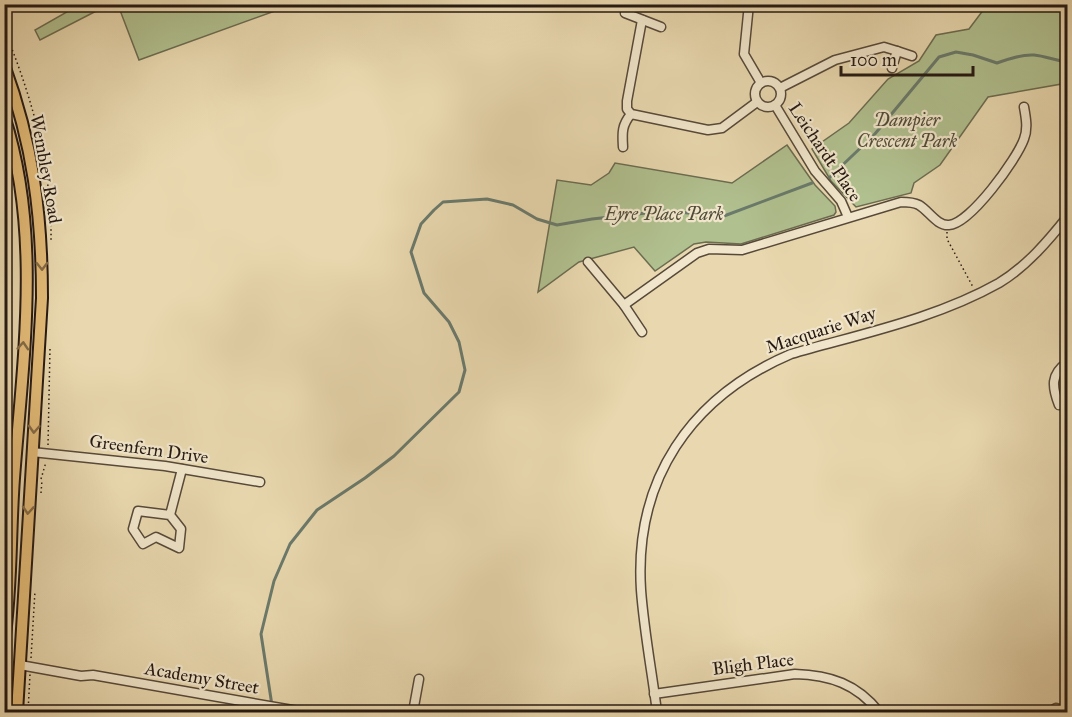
<svg xmlns="http://www.w3.org/2000/svg" width="1072" height="717" viewBox="0 0 1072 717" font-family="'IM FELL Great Primer',serif">
	<rect width="100%" height="100%" fill="#e9d8af"/>
	<filter id="stains"><feTurbulence type="fractalNoise" baseFrequency=".00333" numOctaves="4"/><feColorMatrix values="0 0 0 0 .2 0 0 0 0 .09 0 0 0 0 .02 0 0 0 .5 -.17"/></filter>
	<radialGradient id="worn" r=".72"><stop offset=".6" stop-color="#630" stop-opacity="0"/><stop offset="1" stop-color="#630" stop-opacity=".3"/></radialGradient>
	<!-- green -->
	<g fill="#b1c08f" stroke="#6b6c51" stroke-width="1.5">
		<path d="M 285,4 L 286,7 L 139,60 L 118,5 Z"/>
		<path d="M 79,5 L 108,5 L 40,40 L 35,30 Z"/>
		<path d="M 987,5 L 1024,9 L 1042,5 L 1067,5 L 1067,83 L 988,97 L 940,165 L 914,183 L 911,193 L 856,207 L 831,181 L 812,149 L 849,123 L 888,79 L 919,61 L 936,35 L 969,29 Z"/>
		<path d="M 787,145 L 815,185 L 835,206 L 836,212 L 834,215 L 741,244 L 706,242 L 694,244 L 655,271 L 634,247 L 579,262 L 538,292 L 557,180 L 591,185 L 609,173 L 615,163 L 732,183 Z"/>
	</g>
	<g fill="none" stroke-linecap="round" stroke-linejoin="round">
		<!-- stream -->
		<g stroke="#6a7a6c" stroke-width="3">
			<path d="M 830,177 L 874,135 L 939,57 L 956,52 L 973,55 L 997,63 C 1008,59 1022,54 1034,55 C 1046,56 1056,61 1068,62"/>
			<path d="M 273,712 L 261,634 L 274,581 L 290,544 L 317,510 L 365,478 L 394,456 L 459,392 L 465,370 L 459,342 L 449,322 L 424,293 L 411,252 L 421,224 L 434,210 L 443,202 L 487,199 L 513,205 L 537,219 L 557,225 L 592,219 L 665,211 L 724,216 L 812,183"/>
		</g>
		<!-- minor casing -->
		<g stroke="#56493a" stroke-width="11">
			<g id="minor">
				<path d="M 749,4 L 744,54 L 761,83"/>
				<path d="M 625,13 L 661,27"/>
				<path d="M 642,20 L 627,101 L 627,109 L 631,114 L 708,130 L 722,128 L 757,102"/>
				<path d="M 892,68 L 897,51 L 912,56"/>
				<circle cx="768" cy="94" r="13"/>
				<path d="M 780,88 L 835,60 L 884,47 L 897,51"/>
				<path d="M 775,105 L 815,171 L 841,201 L 848,217"/>
				<path d="M 623,147 C 622,132 622,125 631,114"/>
				<path d="M 588,262 L 624,305 L 642,332"/>
				<path d="M 624,305 L 697,253 L 709,249 L 742,250 L 901,202 C 907,202 913,202 919,205 C 929,211 937,226 949,225 C 970,224 1017,159 1024,139 C 1028,129 1026,118 1024,107"/>
				<path d="M 1059,405 C 1052,387 1050,374 1068,362"/>
				<path d="M 32,452 L 165,466 L 260,482"/>
				<path d="M 170,515 L 138,511 L 133,529 L 143,544 L 156,537 L 179,548 L 181,529 L 170,515 L 182,469"/>
				<path d="M 20,665 L 81,676 L 93,675 L 304,712"/>
				<path d="M 654,694 L 795,674 C 830,675 857,684 879,712"/>
				<path d="M 413,712 L 419,679"/>
				<path d="M 657,712 C 652,672 644,631 641,590 C 634,480 690,397 791,354 C 860,334 935,319 999,283 C 1026,267 1049,240 1068,216"/>
				<path d="M 1049,712 L 1056,708 L 1068,712"/>
			</g>
		</g>
		<!-- major casing -->
		<g stroke="#251913" stroke-width="14">
			<g id="major">
				<path d="M 4,65 C 33,144 42,214 42,298 L 17,712"/>
				<path d="M 4,116 C 42,232 23,359 14,478 C 10,533 12,587 4,642"/>
			</g>
		</g>
		<!-- path -->
		<g stroke="#251913" stroke-width="1.5" stroke-dasharray="1.5 3" stroke-linecap="butt">
			<path d="M 4,29 C 32,97 52,167 51,241"/>
			<path d="M 947,232 L 947,239 L 973,287"/>
			<path d="M 48,445 L 50,348"/>
			<path d="M 41,479 L 46,462"/>
			<path d="M 41,493 L 42,480"/>
			<path d="M 31,658 L 35,591"/>
			<path d="M 28,712 L 30,674"/>
		</g>
		<!-- minor -->
		<use href="#minor" stroke="#f1e6cb" stroke-width="8"/>
		<!-- major -->
		<use href="#major" stroke="#e4bc78" stroke-width="10"/>
	</g>
	<!-- one-way arrows -->
	<defs><path id="oneway-chevron" d="M-2-3.5L2.5 0L-2 3.5" fill="none" stroke-width="1.6" stroke-linecap="round" stroke-linejoin="round" transform="scale(1.5)"/></defs>
	<g stroke="#846a46">
		<use href="#oneway-chevron" transform="translate(42 266) rotate(89)"/>
		<use href="#oneway-chevron" transform="translate(23 346) rotate(-86)"/>
		<use href="#oneway-chevron" transform="translate(34 429) rotate(93)"/>
		<use href="#oneway-chevron" transform="translate(28 510) rotate(94)"/>
	</g>
	<g text-anchor="middle" dominant-baseline="central" stroke-width="4.5" stroke-linejoin="round" paint-order="stroke">
		<!-- park labels -->
		<g font-size="18" font-style="italic" fill="#4f4b38" stroke="#f1e6cb">
			<text x="907" y="120">Dampier<tspan x="907" dy="21">Crescent Park</tspan></text>
			<text x="664" y="214">Eyre Place Park</text>
		</g>
		<!-- street labels -->
		<g font-size="18" fill="#251913" stroke="#f1e6cb">
			<text transform="translate(825 152) rotate(56)">Leichardt Place</text>
			<text transform="translate(46 169) rotate(80)">Wembley Road</text>
			<text transform="translate(821 330) rotate(-18)">Macquarie Way</text>
			<text transform="translate(149 449) rotate(8)">Greenfern Drive</text>
			<text transform="translate(753 664) rotate(-7)">Bligh Place</text>
			<text transform="translate(202 678) rotate(10)">Academy Street</text>
		</g>
	</g>
	<!-- margin -->
	<rect width="1072" height="717" fill="none" stroke="#e9d8af" stroke-width="24"/>
	<rect x="6" y="6" width="1060" height="705" fill="none" stroke="#251913" stroke-width="3"/>
	<rect x="12" y="12" width="1048" height="693" fill="none" stroke="#251913" stroke-width="1.5"/>
	<!-- scale -->
	<path d="M841 66v9h132v-9" fill="none" stroke="#251913" stroke-width="3"/>
	<text x="850" y="66" font-size="18" fill="#251913" stroke="#f1e6cb" stroke-width="4.5" paint-order="stroke">100 m</text>
	<rect width="100%" height="100%" filter="url(#stains)"/>
	<rect width="100%" height="100%" fill="url(#worn)"/>
</svg>
